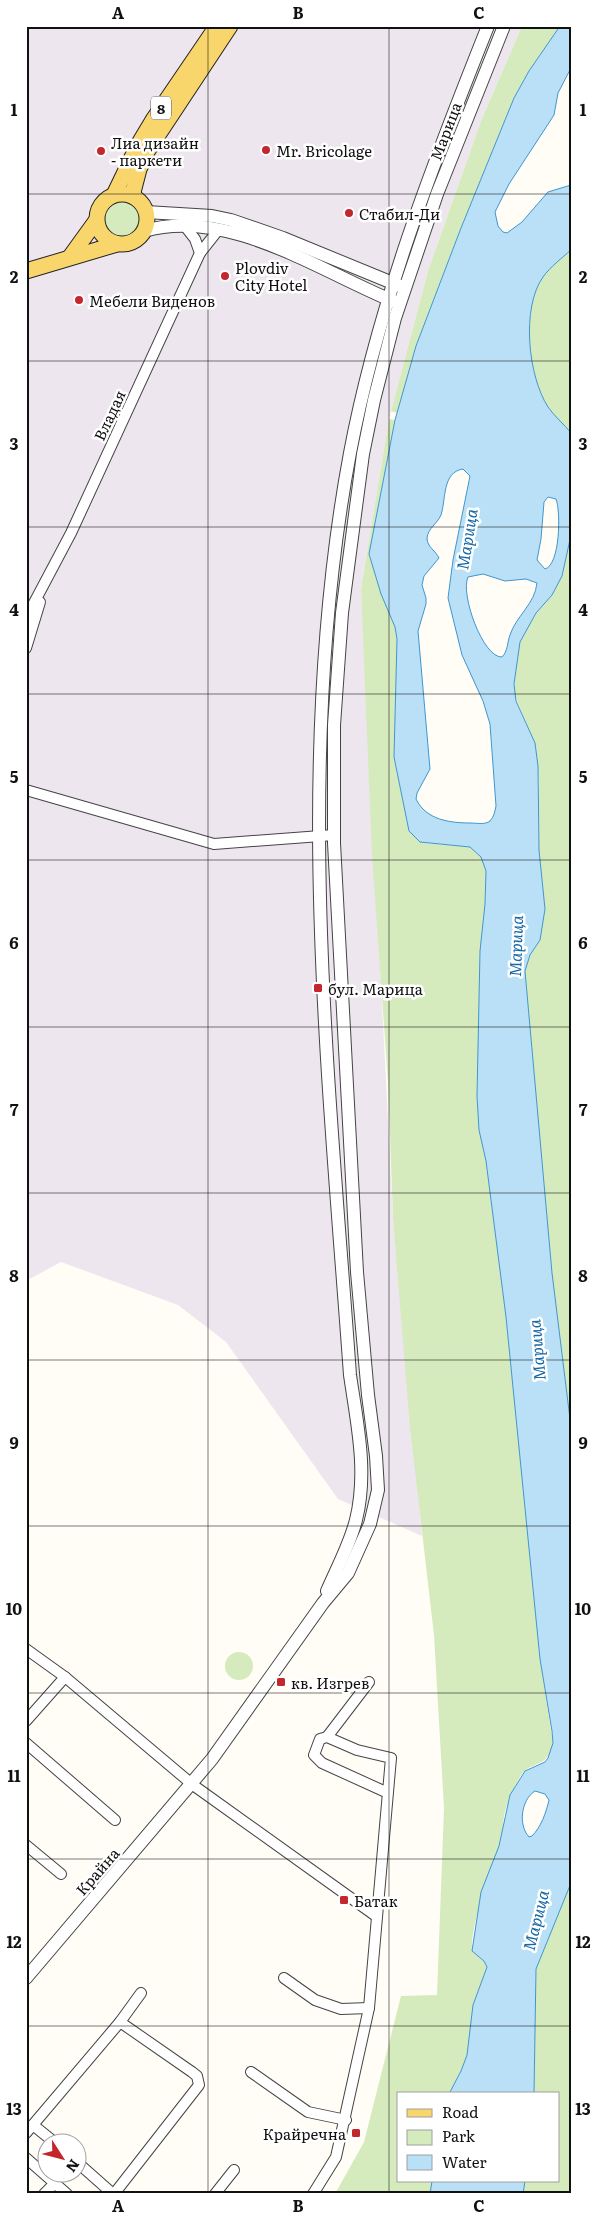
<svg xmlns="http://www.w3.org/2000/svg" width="597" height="2220" viewBox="0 0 597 2220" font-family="Literata,serif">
	<rect width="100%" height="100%" fill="#fffdf5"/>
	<!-- industrial -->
	<path fill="#eee6ef" d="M 26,26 L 522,26 L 481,121 L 428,271 L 389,419 L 361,589 L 393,1219 L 422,1536 L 338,1499 L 226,1342 L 178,1305 L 61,1262 L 26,1281 Z"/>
	<!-- green -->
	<g fill="#d5ebbd">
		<path d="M 522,26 L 560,26 L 529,71 L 514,98 L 461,228 L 416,346 L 397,413 L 391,411 L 428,271 L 481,121 Z"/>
		<circle cx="122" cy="220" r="19"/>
		<path d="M 571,250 L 571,433 C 564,424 554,416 548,407 C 528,376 521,308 543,277 C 550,267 562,258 571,250 Z"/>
		<path d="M 389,419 L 395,420 L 369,554 L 381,594 L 395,627 L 397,639 L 394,757 L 409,831 L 425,843 L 470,847 L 481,857 L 486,871 L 485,904 L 480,951 L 477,1096 L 479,1130 L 486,1161 L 506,1317 L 540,1659 L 553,1743 C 548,1770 529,1760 520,1777 C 513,1789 507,1802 504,1816 C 503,1825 503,1834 500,1843 C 492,1871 470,1924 472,1951 L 484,1961 L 487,1967 L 473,2005 L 467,2055 L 461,2071 L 449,2094 L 398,2094 L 398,2181 L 432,2181 L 430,2194 L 335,2194 L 364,2142 L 401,1996 L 437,1995 L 444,1808 L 434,1635 L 410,1428 L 393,1219 L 388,1082 L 372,856 L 361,589 Z"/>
		<path d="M 571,535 L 571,1427 L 552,1273 L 525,971 L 530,955 L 540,940 L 545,909 L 539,850 L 539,781 L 535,743 L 514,694 L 515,672 L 520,642 L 536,613 L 552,595 L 562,576 Z"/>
		<circle cx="239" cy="1666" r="14"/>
		<path d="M 571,1883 L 571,2194 L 523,2194 L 525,2181 L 558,2181 L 558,2094 L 534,2094 L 536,1969 Z"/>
	</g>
	<!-- water -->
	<g fill="#b9e0f7" stroke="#3f96cf" fill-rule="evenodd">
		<path d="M 560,26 L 571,26 L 571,68 L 558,93 L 554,115 L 509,184 L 495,212 L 498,226 L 503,232 L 507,233 L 522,222 L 548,192 L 571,185 L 571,250 C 562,258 550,267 543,277 C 521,308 528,376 548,407 C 554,416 564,424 571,433 L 571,535 L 562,576 L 552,595 L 536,613 L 520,642 L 514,684 L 516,701 L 535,743 L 538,766 L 539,850 L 545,909 L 540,940 L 530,955 L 525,971 L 552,1273 L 571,1427 L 571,1883 L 536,1969 L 534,2094 L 449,2094 L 461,2071 L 467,2055 L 473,2005 L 487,1967 L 484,1961 L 472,1951 L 481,1892 L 499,1846 L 510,1795 L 525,1771 L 545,1762 L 548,1758 L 553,1743 L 552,1731 L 540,1659 L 506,1317 L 486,1161 L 479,1130 L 477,1096 L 480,951 L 485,904 L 486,871 L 481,857 L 470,847 L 420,842 L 409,831 L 394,757 L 397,639 L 395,627 L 381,594 L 369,554 L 395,420 L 416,346 L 461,228 L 514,98 L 529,71 ZM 463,469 L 470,476 L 453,560 L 448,598 L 462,655 L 483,701 L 490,724 L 496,806 C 495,811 494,817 490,821 C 485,825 477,823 471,823 C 450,823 426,820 416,799 L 417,793 L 430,769 L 418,631 L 426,604 L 426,598 L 422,585 L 424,576 L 439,558 C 436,551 427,547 427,538 C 428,528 437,524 441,515 C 446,500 442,472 463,469 ZM 548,497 L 556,499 C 561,512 560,565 545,569 L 537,560 L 541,539 L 544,502 ZM 483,574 L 505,581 L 526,579 L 537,583 C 535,604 516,616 510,635 C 507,643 508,651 502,657 C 483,658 460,594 468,577 ZM 535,1791 L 545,1794 L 549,1800 C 546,1813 541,1827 532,1836 L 529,1837 C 518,1825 521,1800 535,1791 Z"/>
		<path d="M 432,2181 L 525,2181 L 523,2194 L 430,2194 Z"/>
	</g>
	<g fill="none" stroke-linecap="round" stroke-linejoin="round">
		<!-- minor casing -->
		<g stroke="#444" stroke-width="12">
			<g id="minor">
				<path d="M 184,225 L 195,239 L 200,253 L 219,229"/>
				<path d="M 26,618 L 71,533 L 200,253"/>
				<path d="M 26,648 L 40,602"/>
				<path d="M 26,790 L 214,844 L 334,835"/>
				<path d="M 26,1649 L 65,1677 L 193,1785 L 376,1916"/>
				<path d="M 26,1721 L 65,1677"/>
				<path d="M 327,1737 L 369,1682"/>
				<path d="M 26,1743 L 115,1820"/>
				<path d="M 26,1845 L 61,1874"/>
				<path d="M 284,1978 L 315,2000 L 341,2009 L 369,2008"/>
				<path d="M 251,2072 L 308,2112 L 346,2120"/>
				<path d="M 33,2125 L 54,2142"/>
				<path d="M 26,2133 L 120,2022 L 141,1993"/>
				<path d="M 26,2158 L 67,2194"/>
				<path d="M 78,2163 L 113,2194"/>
				<path d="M 44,2194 L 55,2183"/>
				<path d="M 114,2194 L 199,2085 L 197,2076 L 192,2072 L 120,2022"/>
				<path d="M 215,2194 L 234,2170"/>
				<path d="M 313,2194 L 336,2157 L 369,2008 L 391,1758 L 357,1750 L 327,1737 L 320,1739 L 314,1755 L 322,1763 L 388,1793"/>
			</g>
		</g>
		<!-- tertiary casing -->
		<g stroke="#444" stroke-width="14">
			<g id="tertiary">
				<path d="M 146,212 L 212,216 L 231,220 L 283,238 L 400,286"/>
				<path d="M 144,231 C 227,207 318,270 393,301"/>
				<path d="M 327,1591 C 337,1568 350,1544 356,1520 C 368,1472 357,1423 350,1375 C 328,1068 293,758 350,453 C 378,305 432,166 488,26"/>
				<path d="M 26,1978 L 212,1759 L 323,1603 L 348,1573 L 370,1524 L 378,1490 L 376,1456 L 368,1395 L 357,1272 L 334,843 L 334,725 L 342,613 L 363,454 L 374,400 L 395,318 L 437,194 L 504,26"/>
			</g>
		</g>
		<!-- primary casing -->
		<g stroke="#222" stroke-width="17">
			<g id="primary">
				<circle cx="122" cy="219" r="25"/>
				<path d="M 114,195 L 138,145 L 153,120 L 217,26"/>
				<path d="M 132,196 L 139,169 L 148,150 L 230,26"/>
				<path d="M 70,257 L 96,221"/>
				<path d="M 26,271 L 117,244"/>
			</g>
		</g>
		<!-- minor -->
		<use href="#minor" stroke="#fff" stroke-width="10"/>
		<!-- tertiary -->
		<use href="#tertiary" stroke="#fff" stroke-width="12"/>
		<!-- primary -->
		<use href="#primary" stroke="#f9d66b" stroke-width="15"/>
	</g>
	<!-- grid -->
	<path fill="none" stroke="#111" stroke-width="1" stroke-opacity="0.55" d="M 208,26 L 208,2194M 389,26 L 389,2194M 26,194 L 571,194M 26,361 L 571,361M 26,527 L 571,527M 26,694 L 571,694M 26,860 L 571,860M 26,1027 L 571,1027M 26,1193 L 571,1193M 26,1360 L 571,1360M 26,1526 L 571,1526M 26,1693 L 571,1693M 26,1859 L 571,1859M 26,2026 L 571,2026"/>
	<!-- markers -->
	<g fill="#c4262e" stroke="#fff" stroke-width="2">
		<circle cx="266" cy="150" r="5"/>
		<circle cx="101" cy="151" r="5"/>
		<circle cx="349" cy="213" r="5"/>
		<circle cx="225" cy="276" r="5"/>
		<circle cx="79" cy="300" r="5"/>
		<rect x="313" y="983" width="10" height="10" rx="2.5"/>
		<rect x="276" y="1677" width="10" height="10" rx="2.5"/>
		<rect x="339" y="1895" width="10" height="10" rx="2.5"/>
		<rect x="351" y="2128" width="10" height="10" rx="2.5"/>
	</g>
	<g text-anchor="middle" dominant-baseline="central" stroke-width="5" stroke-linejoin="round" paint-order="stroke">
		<!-- shield labels -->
		<rect fill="#fff" stroke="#585858" stroke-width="1" x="151" y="96.5" width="20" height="23" rx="4"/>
		<g font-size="14" font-weight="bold" fill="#111">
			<text x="161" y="108">8</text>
		</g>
		<!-- street labels -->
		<g font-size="15" fill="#111" stroke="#fff">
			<text transform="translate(445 131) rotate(-69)">Марица</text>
			<text transform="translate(109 415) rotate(-65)">Владая</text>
			<text transform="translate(97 1871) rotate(-49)">Крайна</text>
		</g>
		<!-- poi labels -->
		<g font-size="15" fill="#111" stroke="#fff" text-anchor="start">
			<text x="111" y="142">Лиа дизайн<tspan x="111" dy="17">- паркети</tspan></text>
			<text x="276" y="150">Mr. Bricolage</text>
			<text x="359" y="213">Стабил-Ди</text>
			<text x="235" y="267">Plovdiv<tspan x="235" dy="17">City Hotel</tspan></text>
			<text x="89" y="300">Мебели Виденов</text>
			<text x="328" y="988">бул. Марица</text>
			<text x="291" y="1682">кв. Изгрев</text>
			<text x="354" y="1900">Батак</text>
			<text x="346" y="2133" text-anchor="end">Крайречна</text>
		</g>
		<!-- water labels -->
		<g font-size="16" font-style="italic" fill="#1768a6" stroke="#fff">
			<text transform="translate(466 539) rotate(-81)">Марица</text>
			<text transform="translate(515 946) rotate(-88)">Марица</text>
			<text transform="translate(536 1350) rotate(-95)">Марица</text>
			<text transform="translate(535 1920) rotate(-76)">Марица</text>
		</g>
	</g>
	<!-- border -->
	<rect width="597" height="2220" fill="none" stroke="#ffffff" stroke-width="55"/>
	<!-- legend -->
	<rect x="397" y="2092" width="162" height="90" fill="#ffffff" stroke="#a0a0a0"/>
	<rect x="407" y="2109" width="25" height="8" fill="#f9d66b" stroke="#a0a0a0"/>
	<text x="442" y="2118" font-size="15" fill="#111111">Road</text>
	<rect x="407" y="2130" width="25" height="15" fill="#d5ebbd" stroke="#a0a0a0"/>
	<text x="442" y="2142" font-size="15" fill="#111111">Park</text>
	<rect x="407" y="2155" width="25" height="15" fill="#b9e0f7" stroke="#a0a0a0"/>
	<text x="442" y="2168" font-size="15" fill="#111111">Water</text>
	<!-- north arrow -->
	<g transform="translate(62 2158) rotate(126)"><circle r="24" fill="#ffffff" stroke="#a0a0a0"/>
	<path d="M0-4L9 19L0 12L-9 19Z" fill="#c4262e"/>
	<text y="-8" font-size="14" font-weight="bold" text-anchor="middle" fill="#111111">N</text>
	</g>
	<rect x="28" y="28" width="542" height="2164" fill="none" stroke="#111" stroke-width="2"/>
	<g font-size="16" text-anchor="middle" font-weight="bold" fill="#111">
		<text x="118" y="19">A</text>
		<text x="298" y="19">B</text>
		<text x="479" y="19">C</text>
		<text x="14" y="116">1</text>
		<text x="583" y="116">1</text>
		<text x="14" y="283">2</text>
		<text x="583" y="283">2</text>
		<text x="14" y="450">3</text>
		<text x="583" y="450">3</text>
		<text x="14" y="616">4</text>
		<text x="583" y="616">4</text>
		<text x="14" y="783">5</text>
		<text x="583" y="783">5</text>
		<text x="14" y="949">6</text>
		<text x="583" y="949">6</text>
		<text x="14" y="1116">7</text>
		<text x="583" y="1116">7</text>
		<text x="14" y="1282">8</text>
		<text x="583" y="1282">8</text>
		<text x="14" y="1449">9</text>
		<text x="583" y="1449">9</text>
		<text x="14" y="1615">10</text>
		<text x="583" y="1615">10</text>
		<text x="14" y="1782">11</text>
		<text x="583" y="1782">11</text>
		<text x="14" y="1948">12</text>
		<text x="583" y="1948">12</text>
		<text x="14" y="2115">13</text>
		<text x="583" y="2115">13</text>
		<text x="118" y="2212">A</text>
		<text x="298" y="2212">B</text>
		<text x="479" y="2212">C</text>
	</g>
</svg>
